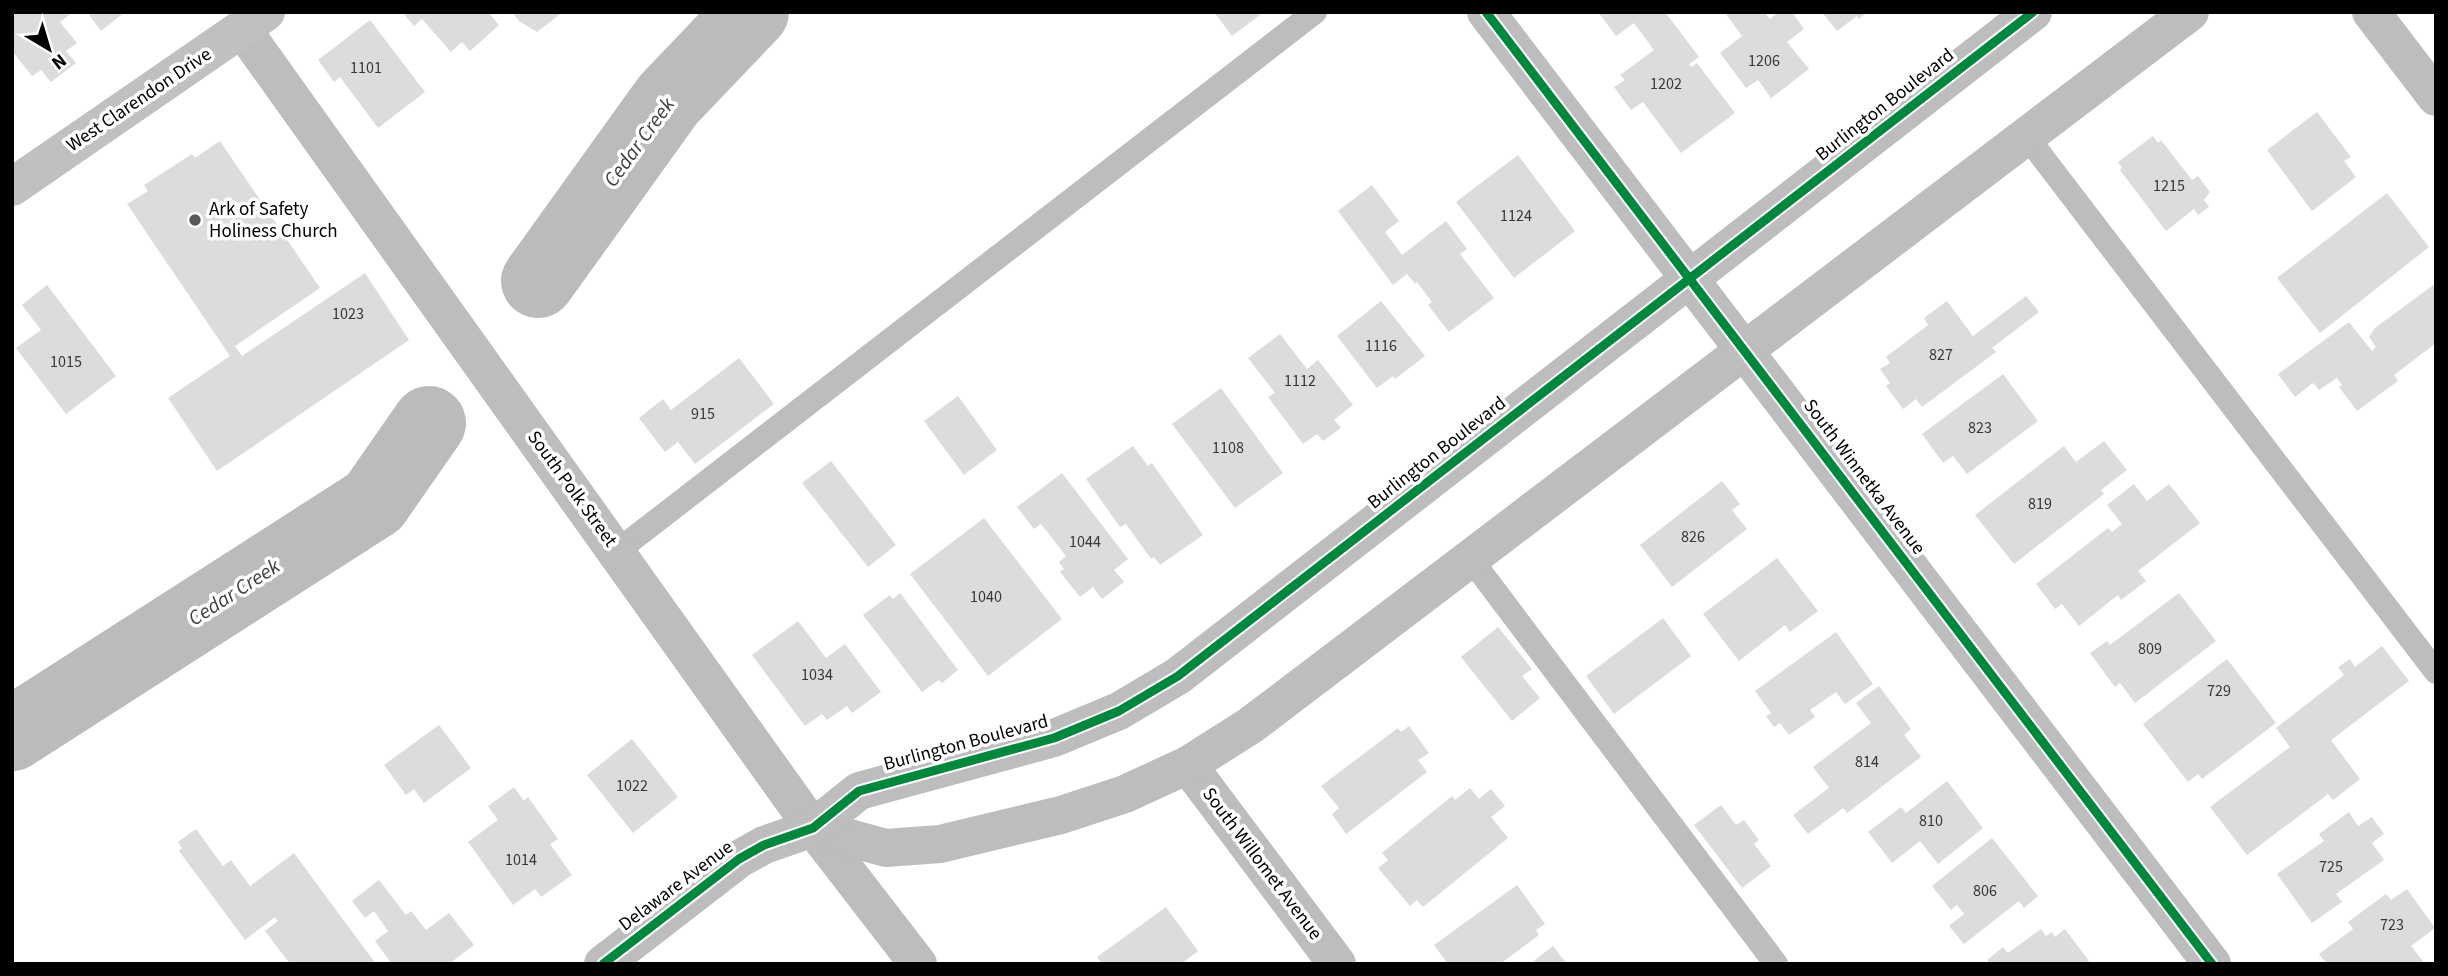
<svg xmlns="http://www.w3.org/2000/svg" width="2448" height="976" viewBox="0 0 2448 976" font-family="'Source Sans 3',sans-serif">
	<rect width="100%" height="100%" fill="#fff"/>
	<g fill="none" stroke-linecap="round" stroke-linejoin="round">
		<!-- river -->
		<g stroke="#bbb" stroke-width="74">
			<path d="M 538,281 L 668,100 L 752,12"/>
			<path d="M 12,734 L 374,502 L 429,423"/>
		</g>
	</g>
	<!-- building -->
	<g fill="#dcdcdc">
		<path d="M 12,12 L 73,12 L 60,22 L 77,43 L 66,51 L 76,63 L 51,82 L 41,70 L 32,76 L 12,51 Z"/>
		<path d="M 87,12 L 125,12 L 101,31 Z"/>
		<path d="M 402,12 L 488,12 L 499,25 L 470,51 L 462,42 L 451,52 L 422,19 L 414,26 Z"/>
		<path d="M 512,12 L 563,12 L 537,32 L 519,21 Z"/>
		<path d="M 1214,12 L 1264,12 L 1232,36 Z"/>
		<path d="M 1598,12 L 1665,12 L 1699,57 L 1689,64 L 1692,67 L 1697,63 L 1735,113 L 1681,153 L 1643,102 L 1631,110 L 1614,87 L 1625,80 L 1620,75 L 1654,50 L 1634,23 L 1616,36 Z"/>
		<path d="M 1728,12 L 1764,12 L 1770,19 L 1778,12 L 1792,12 L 1804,29 L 1787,42 L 1809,69 L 1771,98 L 1758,80 L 1746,88 L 1720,53 L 1742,36 L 1726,14 Z"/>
		<path d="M 1822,12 L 1867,12 L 1859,19 L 1857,16 L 1837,31 Z"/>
		<path d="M 370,20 L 425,92 L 378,128 L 340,77 L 334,82 L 318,60 Z"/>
		<path d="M 2317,112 L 2351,157 L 2344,161 L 2356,177 L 2312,211 L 2267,150 Z"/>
		<path d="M 2153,136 L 2158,143 L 2161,140 L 2192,180 L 2198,176 L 2210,192 L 2204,200 L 2209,207 L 2198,215 L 2194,209 L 2166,231 L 2120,170 L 2122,168 L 2118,162 Z"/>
		<path d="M 220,141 L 320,288 L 235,346 L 242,356 L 365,273 L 409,340 L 217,471 L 168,398 L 230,356 L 127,204 L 148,191 L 144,185 L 192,154 L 195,158 Z"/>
		<path d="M 1518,155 L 1575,231 L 1514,278 L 1456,202 Z"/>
		<path d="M 1372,185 L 1399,221 L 1385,232 L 1402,255 L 1446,221 L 1467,249 L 1460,254 L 1494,298 L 1449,332 L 1428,305 L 1432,302 L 1417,282 L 1415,284 L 1407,274 L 1393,285 L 1338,211 Z"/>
		<path d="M 2387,193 L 2429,247 L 2320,333 L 2277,278 Z"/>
		<path d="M 2436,283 L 2436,343 L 2394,375 L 2398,381 L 2357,411 L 2339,387 L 2342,385 L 2337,378 L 2319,390 L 2313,383 L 2295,397 L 2278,374 L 2349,322 L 2372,351 L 2376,347 L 2369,337 L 2375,328 Z"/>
		<path d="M 47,285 L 116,376 L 66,414 L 16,348 L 41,330 L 22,305 Z"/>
		<path d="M 2026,296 L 2039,312 L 1992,348 L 1996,352 L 1922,407 L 1916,399 L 1903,409 L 1886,386 L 1890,383 L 1880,369 L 1890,363 L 1886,357 L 1928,325 L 1924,318 L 1947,301 L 1973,336 Z"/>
		<path d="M 1381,301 L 1425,356 L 1395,379 L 1393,376 L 1377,388 L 1337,336 Z"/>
		<path d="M 1280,334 L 1307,369 L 1318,360 L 1353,405 L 1334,420 L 1341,428 L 1323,441 L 1317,434 L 1303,444 L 1268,397 L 1275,393 L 1248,358 Z"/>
		<path d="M 739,358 L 774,404 L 695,464 L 678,442 L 665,452 L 639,418 L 663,399 L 671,410 Z"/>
		<path d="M 2003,374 L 2038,421 L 1967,474 L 1953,456 L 1943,463 L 1922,434 Z"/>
		<path d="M 1221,388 L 1283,473 L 1235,508 L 1172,424 Z"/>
		<path d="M 958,396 L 997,450 L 964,475 L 924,421 Z"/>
		<path d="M 2104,441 L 2127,470 L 2101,490 L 2104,494 L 2014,564 L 1975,515 L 2064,446 L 2076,462 Z"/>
		<path d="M 1133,446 L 1148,466 L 1152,463 L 1203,535 L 1160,565 L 1154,557 L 1151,559 L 1126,524 L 1120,527 L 1086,479 Z"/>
		<path d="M 831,461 L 896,545 L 868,567 L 802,483 Z"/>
		<path d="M 1062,473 L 1128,559 L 1114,570 L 1124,582 L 1102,599 L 1093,587 L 1080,597 L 1060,572 L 1064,569 L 1059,562 L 1066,556 L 1041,524 L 1034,529 L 1017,507 Z"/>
		<path d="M 1722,481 L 1740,504 L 1732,510 L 1747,529 L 1672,587 L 1640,545 Z"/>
		<path d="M 2134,484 L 2147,501 L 2169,484 L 2200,523 L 2138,571 L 2146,581 L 2121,600 L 2118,595 L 2079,626 L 2062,604 L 2055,609 L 2036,584 L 2108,528 L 2112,532 L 2122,524 L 2107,505 Z"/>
		<path d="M 984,518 L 1062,619 L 988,676 L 910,574 Z"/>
		<path d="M 1777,558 L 1818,611 L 1790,632 L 1785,625 L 1739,661 L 1703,614 Z"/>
		<path d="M 900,593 L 958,670 L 942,683 L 939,680 L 922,692 L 863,615 L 890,595 L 893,599 Z"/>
		<path d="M 2179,593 L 2216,641 L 2135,703 L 2120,683 L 2115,687 L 2090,653 L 2107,641 L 2110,645 Z"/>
		<path d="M 1663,618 L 1691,656 L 1614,714 L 1586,676 Z"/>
		<path d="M 798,621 L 826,658 L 845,644 L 881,692 L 852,713 L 847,706 L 827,720 L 822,714 L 805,726 L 752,655 Z"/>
		<path d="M 1498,627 L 1532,669 L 1522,676 L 1540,698 L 1512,721 L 1461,657 Z"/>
		<path d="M 1836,632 L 1873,684 L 1845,704 L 1836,692 L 1810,710 L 1815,717 L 1789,735 L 1780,723 L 1774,727 L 1766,716 L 1771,713 L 1755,691 Z"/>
		<path d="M 2382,646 L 2409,681 L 2331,740 L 2360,779 L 2333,800 L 2328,794 L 2247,855 L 2210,807 L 2290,747 L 2276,728 L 2344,675 L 2338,667 L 2350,659 L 2355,667 Z"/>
		<path d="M 2227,659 L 2276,723 L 2202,779 L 2198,774 L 2188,782 L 2143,724 Z"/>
		<path d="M 1879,686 L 1911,729 L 1904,735 L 1921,757 L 1847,813 L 1843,808 L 1808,834 L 1793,815 L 1829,788 L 1813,767 L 1871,723 L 1856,703 Z"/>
		<path d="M 439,725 L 471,768 L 424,803 L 414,789 L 406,795 L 384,765 Z"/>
		<path d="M 1409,726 L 1429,753 L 1418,760 L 1427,772 L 1346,834 L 1332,814 L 1339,808 L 1321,786 L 1398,728 L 1401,732 Z"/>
		<path d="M 632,739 L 678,797 L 633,833 L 587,775 Z"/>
		<path d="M 1947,781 L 1983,828 L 1938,864 L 1920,841 L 1892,863 L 1868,832 L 1901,807 L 1906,813 Z"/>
		<path d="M 514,787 L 524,801 L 528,797 L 558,839 L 550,844 L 572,875 L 541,897 L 535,889 L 513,905 L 468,842 L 498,820 L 488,806 Z"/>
		<path d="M 1470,788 L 1479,799 L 1491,789 L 1505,806 L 1491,817 L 1508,838 L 1423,907 L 1417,900 L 1410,906 L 1378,868 L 1388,860 L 1382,853 L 1452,796 L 1455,800 Z"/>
		<path d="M 1721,805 L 1736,825 L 1744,820 L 1759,840 L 1754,844 L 1771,866 L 1742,888 L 1694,825 Z"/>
		<path d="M 2349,812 L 2358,826 L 2372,817 L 2384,834 L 2372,843 L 2384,860 L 2336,894 L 2342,902 L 2312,923 L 2277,874 L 2324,841 L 2319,834 Z"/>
		<path d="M 196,829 L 223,866 L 231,860 L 250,886 L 294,853 L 376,964 L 290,964 L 265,931 L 278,921 L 275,917 L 245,940 L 179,851 L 182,848 L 178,842 Z"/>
		<path d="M 1992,838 L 2038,896 L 2024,908 L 2019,901 L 1964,944 L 1949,926 L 1964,914 L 1957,905 L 1951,910 L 1932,886 Z"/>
		<path d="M 379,880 L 406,915 L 411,911 L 426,930 L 449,913 L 474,945 L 449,964 L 392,964 L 375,941 L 388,931 L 374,911 L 365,918 L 352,901 Z"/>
		<path d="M 1517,885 L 1545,924 L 1536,930 L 1539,935 L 1500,964 L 1448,964 L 1434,945 Z"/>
		<path d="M 2407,889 L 2435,928 L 2411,946 L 2423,961 L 2419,964 L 2327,964 L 2319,954 L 2353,929 L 2348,922 L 2386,894 L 2391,900 Z"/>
		<path d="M 1166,907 L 1198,951 L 1181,964 L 1102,964 L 1097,957 Z"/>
		<path d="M 2041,929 L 2046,936 L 2052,932 L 2055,937 L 2065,929 L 2089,961 L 2085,964 L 1990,964 L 1987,960 L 2003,947 L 2008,953 Z"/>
		<path d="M 1553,946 L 1567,964 L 1530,964 Z"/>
	</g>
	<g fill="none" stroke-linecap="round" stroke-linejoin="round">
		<!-- service -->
		<g stroke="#bdbdbd" stroke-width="24">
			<path d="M 2027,137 L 2436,672"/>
			<path d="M 616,552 L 1315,12"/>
			<path d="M 1470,558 L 1776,964"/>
		</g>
		<!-- minor -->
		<g stroke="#bdbdbd" stroke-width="38">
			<path d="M 1486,12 L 2212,964"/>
			<path d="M 2371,12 L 2436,97"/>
			<path d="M 243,30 L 813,828 L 918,964"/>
			<path d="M 1188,765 L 1337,964"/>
		</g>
		<!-- tertiary -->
		<g stroke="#bdbdbd" stroke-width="38">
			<path d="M 813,828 L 886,848 L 940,844 L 1061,815 L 1125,794 L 1188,765 L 1251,725 L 2190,12"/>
			<path d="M 603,964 L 739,859 L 764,845 L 813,828 L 859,791 L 1054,738 L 1119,711 L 1178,676 L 2033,12"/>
		</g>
		<!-- secondary -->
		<path stroke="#c0c0c0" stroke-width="38" d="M 12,187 L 266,12"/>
		<!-- cycleway casing -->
		<g stroke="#fff" stroke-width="13">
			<g id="cycleway">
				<path d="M 1486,12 L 2212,964"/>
				<path d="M 603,964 L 739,859 L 764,845 L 813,828 L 859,791 L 1054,738 L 1119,711 L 1178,676 L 2033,12"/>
			</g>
		</g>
		<!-- cycleway -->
		<use href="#cycleway" stroke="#00873e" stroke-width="9"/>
	</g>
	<!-- markers -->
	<circle fill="#595959" stroke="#fff" stroke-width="2.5" cx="195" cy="220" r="7"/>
	<g text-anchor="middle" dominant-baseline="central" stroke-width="7" stroke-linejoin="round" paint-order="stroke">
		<!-- number labels -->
		<g font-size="16" fill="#373737">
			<text x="1764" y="61">1206</text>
			<text x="366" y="68">1101</text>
			<text x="1666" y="84">1202</text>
			<text x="2169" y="186">1215</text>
			<text x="1516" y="216">1124</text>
			<text x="348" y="314">1023</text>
			<text x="1381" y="346">1116</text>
			<text x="1941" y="355">827</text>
			<text x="66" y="362">1015</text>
			<text x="1300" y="381">1112</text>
			<text x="703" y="414">915</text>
			<text x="1980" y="428">823</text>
			<text x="1228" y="448">1108</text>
			<text x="2040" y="504">819</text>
			<text x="1693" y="537">826</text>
			<text x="1085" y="542">1044</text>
			<text x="986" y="597">1040</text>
			<text x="2150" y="649">809</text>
			<text x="817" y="675">1034</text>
			<text x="2219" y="691">729</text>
			<text x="1867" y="762">814</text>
			<text x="632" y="786">1022</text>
			<text x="1931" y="821">810</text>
			<text x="521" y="860">1014</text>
			<text x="2331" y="867">725</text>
			<text x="1985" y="891">806</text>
			<text x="2392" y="925">723</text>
		</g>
		<!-- street labels -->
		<g font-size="19" fill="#000" stroke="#fff">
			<text transform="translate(139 100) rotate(-34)">West Clarendon Drive</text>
			<text transform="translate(1885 105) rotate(-38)">Burlington Boulevard</text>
			<text transform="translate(1437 453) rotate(-38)">Burlington Boulevard</text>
			<text transform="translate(1864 477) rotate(53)">South Winnetka Avenue</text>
			<text transform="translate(572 489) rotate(54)">South Polk Street</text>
			<text transform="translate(966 743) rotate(-15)">Burlington Boulevard</text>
			<text transform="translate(1262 864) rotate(53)">South Willomet Avenue</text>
			<text transform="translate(676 886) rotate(-37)">Delaware Avenue</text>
		</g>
		<!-- poi labels -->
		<g font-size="19" fill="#000" stroke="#fff" text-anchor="start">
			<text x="209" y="209">Ark of Safety<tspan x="209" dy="22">Holiness Church</tspan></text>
		</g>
		<!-- water labels -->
		<g font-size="21" font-style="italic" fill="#3f3f3f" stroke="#fff">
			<text transform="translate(639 142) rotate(-54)">Cedar Creek</text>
			<text transform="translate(234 592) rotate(-33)">Cedar Creek</text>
		</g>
	</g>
	<!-- border -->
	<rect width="2448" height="976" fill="none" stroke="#000000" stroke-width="28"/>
	<!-- north arrow -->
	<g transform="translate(49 49) rotate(142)" stroke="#ffffff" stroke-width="5" paint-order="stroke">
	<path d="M0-5L12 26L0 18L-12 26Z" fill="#000000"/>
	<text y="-10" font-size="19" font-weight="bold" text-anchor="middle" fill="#000000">N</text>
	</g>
</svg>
